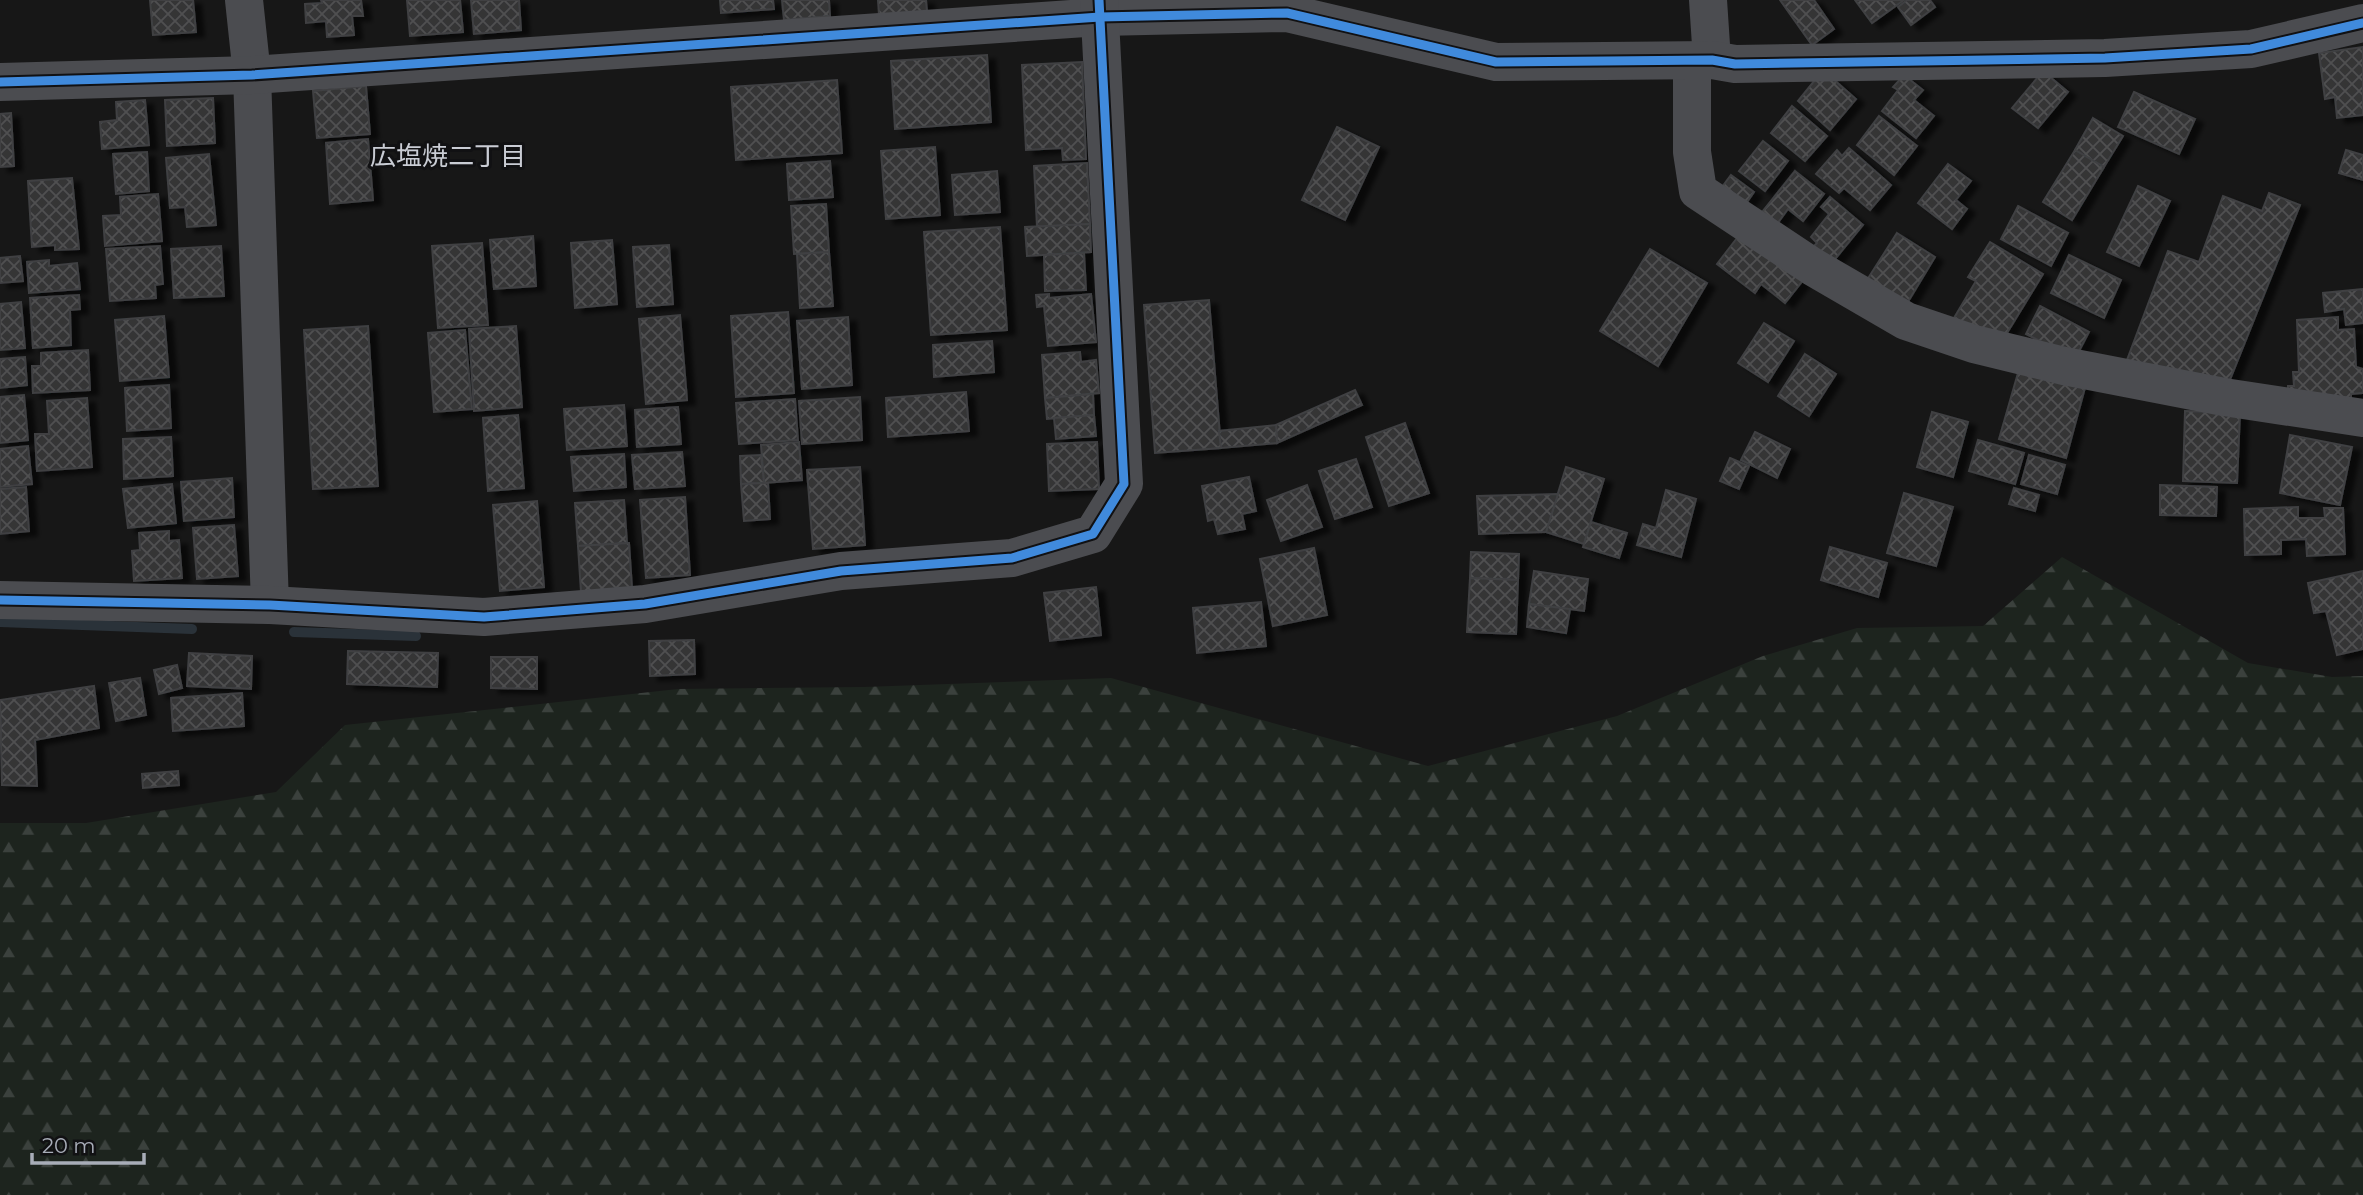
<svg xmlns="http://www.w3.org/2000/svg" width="2363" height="1195" viewBox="0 0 2363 1195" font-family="Montserrat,'Noto Sans JP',sans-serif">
	<defs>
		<pattern id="forest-firs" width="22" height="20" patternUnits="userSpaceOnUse" patternTransform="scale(1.75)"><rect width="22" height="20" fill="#1d241e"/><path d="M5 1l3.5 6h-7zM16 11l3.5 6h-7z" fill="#3b413d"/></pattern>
		<pattern id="building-cross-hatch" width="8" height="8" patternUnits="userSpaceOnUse" patternTransform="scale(1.75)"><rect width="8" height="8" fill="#353536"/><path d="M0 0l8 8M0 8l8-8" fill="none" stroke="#4f5051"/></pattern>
		<filter id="shadow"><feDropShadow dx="8" dy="4.5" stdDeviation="2" flood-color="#0009"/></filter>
	</defs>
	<rect width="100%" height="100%" fill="#171717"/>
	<!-- forest -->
	<path fill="url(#forest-firs)" d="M 2062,557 L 2248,663 L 2332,677 L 2363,676 L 2363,1195 L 0,1195 L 0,823 L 86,823 L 276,792 L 345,725 L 678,689 L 864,687 L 1111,678 L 1428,766 L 1617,716 L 1763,656 L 1857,628 L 1983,626 Z"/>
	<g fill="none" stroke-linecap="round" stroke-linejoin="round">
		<!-- stream -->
		<g stroke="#2a3239" stroke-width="10">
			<path d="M 0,622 L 192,629"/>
			<path d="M 294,632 L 416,636"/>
		</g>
	</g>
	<!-- building -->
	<g fill="url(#building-cross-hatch)" stroke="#3f4043" stroke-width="2" filter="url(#shadow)">
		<path d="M 150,0 L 193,0 L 196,32 L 153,35 Z"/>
		<path d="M 321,0 L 361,0 L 363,16 L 352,16 L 354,35 L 327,37 L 326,21 L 306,23 L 305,4 L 322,3 Z"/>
		<path d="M 407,0 L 460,0 L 463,32 L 410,36 Z"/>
		<path d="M 471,0 L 519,0 L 521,30 L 474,34 Z"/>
		<path d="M 720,0 L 773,0 L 774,9 L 721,13 Z"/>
		<path d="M 782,0 L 829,0 L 830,16 L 784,20 Z"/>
		<path d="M 878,0 L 926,0 L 927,11 L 879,15 Z"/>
		<path d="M 1780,0 L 1814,0 L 1834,29 L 1812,45 Z"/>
		<path d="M 1855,0 L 1904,0 L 1872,23 Z"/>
		<path d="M 1907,0 L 1930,0 L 1935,7 L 1911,25 L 1898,7 Z"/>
		<path d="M 2363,47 L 2363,115 L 2337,118 L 2335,97 L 2325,99 L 2319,53 Z"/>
		<path d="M 987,55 L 991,122 L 895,129 L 891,61 Z"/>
		<path d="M 1082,62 L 1086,159 L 1063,160 L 1062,148 L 1026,150 L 1022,65 Z"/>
		<path d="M 1823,70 L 1856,99 L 1830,130 L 1798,101 Z"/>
		<path d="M 2043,71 L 2068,92 L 2038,128 L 2012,108 Z"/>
		<path d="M 1904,75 L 1923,90 L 1914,100 L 1934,116 L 1916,138 L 1882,111 L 1898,90 L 1893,87 Z"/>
		<path d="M 837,80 L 842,153 L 736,160 L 731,87 Z"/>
		<path d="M 366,86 L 370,134 L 317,138 L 313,91 Z"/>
		<path d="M 2134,92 L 2195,119 L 2179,154 L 2118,127 Z"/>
		<path d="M 213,98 L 215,143 L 167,146 L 165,100 Z"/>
		<path d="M 145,100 L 149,145 L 102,149 L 100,122 L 117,120 L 116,102 Z"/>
		<path d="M 1792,106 L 1827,136 L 1805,161 L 1771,133 Z"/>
		<path d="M 11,113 L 14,166 L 0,167 L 0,114 Z"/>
		<path d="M 1879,116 L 1917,146 L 1894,175 L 1857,145 Z"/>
		<path d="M 2093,118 L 2123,136 L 2104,167 L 2075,150 Z"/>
		<path d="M 1337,127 L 1379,147 L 1345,220 L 1302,200 Z"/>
		<path d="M 368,139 L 373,200 L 330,204 L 326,143 Z"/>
		<path d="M 1763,141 L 1788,161 L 1765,191 L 1739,171 Z"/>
		<path d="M 935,147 L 940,215 L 886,219 L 881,151 Z"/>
		<path d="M 1849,148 L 1891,185 L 1870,210 L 1844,188 L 1839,193 L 1816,174 L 1837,150 L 1842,156 Z"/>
		<path d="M 2075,150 L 2104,167 L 2072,220 L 2043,202 Z"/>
		<path d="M 2346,150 L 2363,155 L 2363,180 L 2339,173 Z"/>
		<path d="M 147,152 L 149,191 L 116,194 L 113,154 Z"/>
		<path d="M 209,154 L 216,225 L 187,227 L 185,207 L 170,208 L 166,158 Z"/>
		<path d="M 830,161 L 833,197 L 789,200 L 787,164 Z"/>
		<path d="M 1087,163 L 1090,224 L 1037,227 L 1034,166 Z"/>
		<path d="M 1948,164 L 1971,181 L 1956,200 L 1967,209 L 1952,229 L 1918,203 Z"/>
		<path d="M 997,171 L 1000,212 L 955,215 L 952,175 Z"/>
		<path d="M 1795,171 L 1824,194 L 1803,221 L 1788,209 L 1777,224 L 1762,212 Z"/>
		<path d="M 1731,175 L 1754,192 L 1745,205 L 1722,187 Z"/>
		<path d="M 72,178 L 79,249 L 55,250 L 55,245 L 32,247 L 28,181 Z"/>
		<path d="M 2138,186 L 2170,201 L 2139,266 L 2107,252 Z"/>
		<path d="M 2269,193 L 2300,205 L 2227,387 L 2124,368 L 2168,251 L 2199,262 L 2223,196 L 2262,211 Z"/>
		<path d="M 158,194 L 162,241 L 105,246 L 103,216 L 121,215 L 120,197 Z"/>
		<path d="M 1830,197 L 1863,225 L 1831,264 L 1812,248 L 1817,243 L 1811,237 L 1829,214 L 1821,207 Z"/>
		<path d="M 826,204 L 829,252 L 794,254 L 791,206 Z"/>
		<path d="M 2018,206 L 2068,233 L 2051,266 L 2001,239 Z"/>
		<path d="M 1090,224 L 1091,252 L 1027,256 L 1025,227 Z"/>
		<path d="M 1000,227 L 1007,330 L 931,335 L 924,232 Z"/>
		<path d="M 1897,233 L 1935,257 L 1906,305 L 1867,280 Z"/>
		<path d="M 533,236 L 536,286 L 494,289 L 490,240 Z"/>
		<path d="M 1737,238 L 1804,279 L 1785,303 L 1761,284 L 1755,293 L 1717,264 Z"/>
		<path d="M 612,240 L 617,304 L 575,308 L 571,243 Z"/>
		<path d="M 1990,242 L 2043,274 L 1999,346 L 1954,318 L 1976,281 L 1968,277 Z"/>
		<path d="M 482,243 L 488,325 L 438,328 L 432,246 Z"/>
		<path d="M 669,245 L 673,304 L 637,307 L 633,247 Z"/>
		<path d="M 160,246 L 163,284 L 155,285 L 156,298 L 110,301 L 106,249 Z"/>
		<path d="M 221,246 L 224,296 L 174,298 L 171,249 Z"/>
		<path d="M 1650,249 L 1707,283 L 1658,366 L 1600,331 Z"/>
		<path d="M 829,252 L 833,306 L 800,308 L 797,254 Z"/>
		<path d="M 1084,253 L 1086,290 L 1045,291 L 1044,255 Z"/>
		<path d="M 2069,255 L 2121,280 L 2104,318 L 2051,293 Z"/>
		<path d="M 20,256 L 23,281 L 0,283 L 0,258 Z"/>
		<path d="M 49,260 L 49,266 L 77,263 L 80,289 L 29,293 L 27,262 Z"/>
		<path d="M 2363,289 L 2363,323 L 2346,325 L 2344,309 L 2325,312 L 2323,293 Z"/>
		<path d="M 1049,294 L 1049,298 L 1091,294 L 1096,342 L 1048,346 L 1044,306 L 1037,307 L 1036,295 Z"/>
		<path d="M 79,295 L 80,309 L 70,310 L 71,345 L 33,348 L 30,298 Z"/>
		<path d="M 1209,300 L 1221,448 L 1155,453 L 1144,305 Z"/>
		<path d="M 21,302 L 25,348 L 0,350 L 0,304 Z"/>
		<path d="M 2040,306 L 2089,332 L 2075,359 L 2026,334 Z"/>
		<path d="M 788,312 L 794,393 L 736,397 L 731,316 Z"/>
		<path d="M 680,315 L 687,400 L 646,404 L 639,319 Z"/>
		<path d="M 164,316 L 169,377 L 120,381 L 115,320 Z"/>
		<path d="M 848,317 L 852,385 L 802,389 L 797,321 Z"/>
		<path d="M 2338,317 L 2338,330 L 2354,329 L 2356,367 L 2363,369 L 2363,393 L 2351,394 L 2351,400 L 2288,399 L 2288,386 L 2294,386 L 2293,372 L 2299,372 L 2297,320 Z"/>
		<path d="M 1764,323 L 1794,341 L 1768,382 L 1738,363 Z"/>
		<path d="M 368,326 L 378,486 L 313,489 L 304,330 Z"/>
		<path d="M 516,326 L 522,407 L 474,411 L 469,329 Z"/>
		<path d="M 465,330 L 472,409 L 434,412 L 428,333 Z"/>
		<path d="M 992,341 L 994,372 L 934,377 L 933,345 Z"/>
		<path d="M 88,350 L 90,390 L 33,393 L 32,366 L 41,366 L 41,353 Z"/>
		<path d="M 1080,352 L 1081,362 L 1096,360 L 1099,393 L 1045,398 L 1042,355 Z"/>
		<path d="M 1805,354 L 1836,374 L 1809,416 L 1778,396 Z"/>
		<path d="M 25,357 L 27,385 L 0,388 L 0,359 Z"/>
		<path d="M 2020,366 L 2086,384 L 2066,458 L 1999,439 Z"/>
		<path d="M 169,385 L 171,428 L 127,431 L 125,388 Z"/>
		<path d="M 1355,390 L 1362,405 L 1277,443 L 1276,425 Z"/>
		<path d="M 966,392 L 969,431 L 888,437 L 886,398 Z"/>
		<path d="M 1093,394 L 1094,415 L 1047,419 L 1045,398 Z"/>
		<path d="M 24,395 L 28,440 L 0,443 L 0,397 Z"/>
		<path d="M 860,397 L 862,440 L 802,444 L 799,401 Z"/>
		<path d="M 87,398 L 92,467 L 37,471 L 35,434 L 49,434 L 47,401 Z"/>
		<path d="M 795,399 L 798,440 L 739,444 L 736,403 Z"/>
		<path d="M 624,405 L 627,446 L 567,450 L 564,409 Z"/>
		<path d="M 678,407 L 681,444 L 637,447 L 635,410 Z"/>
		<path d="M 2185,411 L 2240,413 L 2237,483 L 2183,481 Z"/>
		<path d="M 1932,412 L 1968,422 L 1953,477 L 1917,467 Z"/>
		<path d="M 518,415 L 524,488 L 488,491 L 483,418 Z"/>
		<path d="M 1094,415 L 1096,436 L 1056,439 L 1054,418 Z"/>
		<path d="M 1405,423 L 1429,493 L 1389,506 L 1366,437 Z"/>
		<path d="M 1276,425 L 1277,443 L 1221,448 L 1219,431 Z"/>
		<path d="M 1755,432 L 1790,449 L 1777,478 L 1741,460 Z"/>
		<path d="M 2290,435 L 2352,447 L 2340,505 L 2280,493 Z"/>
		<path d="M 171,437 L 173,476 L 124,479 L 123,439 Z"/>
		<path d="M 1978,440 L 2024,453 L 2015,484 L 1969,471 Z"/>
		<path d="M 799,442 L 802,480 L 764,483 L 761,445 Z"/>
		<path d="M 1097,442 L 1099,489 L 1049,491 L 1047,444 Z"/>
		<path d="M 28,446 L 32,484 L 0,487 L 0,449 Z"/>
		<path d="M 682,452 L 685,486 L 635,489 L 632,455 Z"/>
		<path d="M 624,454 L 626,487 L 574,491 L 571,457 Z"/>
		<path d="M 761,455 L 764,483 L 741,484 L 740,456 Z"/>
		<path d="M 2029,455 L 2065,465 L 2057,494 L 2021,484 Z"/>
		<path d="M 1730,458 L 1749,466 L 1739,489 L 1720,481 Z"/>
		<path d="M 1356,459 L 1372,507 L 1335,519 L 1319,471 Z"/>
		<path d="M 860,467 L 865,545 L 813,549 L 807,470 Z"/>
		<path d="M 1566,467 L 1604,479 L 1584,544 L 1546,532 Z"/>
		<path d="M 1249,477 L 1256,511 L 1242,514 L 1245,529 L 1218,534 L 1214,519 L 1208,521 L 1202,486 Z"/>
		<path d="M 232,478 L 234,517 L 184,521 L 181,482 Z"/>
		<path d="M 764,483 L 768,483 L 770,519 L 744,521 L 741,484 Z"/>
		<path d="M 172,484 L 176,523 L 128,528 L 123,489 Z"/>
		<path d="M 1307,485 L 1322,527 L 1281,541 L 1267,500 Z"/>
		<path d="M 2160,485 L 2217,487 L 2216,516 L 2160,515 Z"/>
		<path d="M 26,487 L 29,531 L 0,534 L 0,489 Z"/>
		<path d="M 2014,488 L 2039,495 L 2035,511 L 2009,504 Z"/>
		<path d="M 1666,490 L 1696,499 L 1681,557 L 1637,545 L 1643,524 L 1656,528 Z"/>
		<path d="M 1904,493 L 1953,507 L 1936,566 L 1887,553 Z"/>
		<path d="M 1558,494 L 1546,532 L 1479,534 L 1477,496 Z"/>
		<path d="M 685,497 L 690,575 L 646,578 L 640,500 Z"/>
		<path d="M 624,500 L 627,543 L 578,546 L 575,503 Z"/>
		<path d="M 537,501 L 544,587 L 500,591 L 493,505 Z"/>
		<path d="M 2298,507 L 2298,518 L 2325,518 L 2324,508 L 2343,508 L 2345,554 L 2307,556 L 2306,539 L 2281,540 L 2281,554 L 2245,555 L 2244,509 Z"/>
		<path d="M 1591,522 L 1627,533 L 1619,558 L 1583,547 Z"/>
		<path d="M 234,525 L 238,576 L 197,579 L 193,528 Z"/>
		<path d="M 169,531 L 169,541 L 179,540 L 182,578 L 134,581 L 132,551 L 140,550 L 139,533 Z"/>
		<path d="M 629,543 L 632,588 L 581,592 L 578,546 Z"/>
		<path d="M 1830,547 L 1887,563 L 1878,597 L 1821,580 Z"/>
		<path d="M 1314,548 L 1327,615 L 1273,626 L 1260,559 Z"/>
		<path d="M 1471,552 L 1519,554 L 1518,580 L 1470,578 Z"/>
		<path d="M 1534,571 L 1588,579 L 1584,611 L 1529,604 Z"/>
		<path d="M 2363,571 L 2363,649 L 2337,655 L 2326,611 L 2314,613 L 2308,583 Z"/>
		<path d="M 1470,578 L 1518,580 L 1516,634 L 1467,632 Z"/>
		<path d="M 1096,587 L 1101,635 L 1050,641 L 1044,593 Z"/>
		<path d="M 1261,602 L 1266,646 L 1197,653 L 1193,608 Z"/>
		<path d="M 1529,604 L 1570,609 L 1566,633 L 1527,627 Z"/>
		<path d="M 694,640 L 695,674 L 650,676 L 649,641 Z"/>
		<path d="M 348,651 L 438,653 L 437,687 L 347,684 Z"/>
		<path d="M 189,653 L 252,656 L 251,689 L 187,686 Z"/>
		<path d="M 491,657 L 537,657 L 537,689 L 491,688 Z"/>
		<path d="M 177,665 L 182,688 L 159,694 L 154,670 Z"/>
		<path d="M 140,678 L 146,715 L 116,721 L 109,683 Z"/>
		<path d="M 94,686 L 99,728 L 35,740 L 37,786 L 2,785 L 0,700 Z"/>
		<path d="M 242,693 L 244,726 L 173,731 L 171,698 Z"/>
		<path d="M 178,771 L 179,785 L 143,788 L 142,774 Z"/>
	</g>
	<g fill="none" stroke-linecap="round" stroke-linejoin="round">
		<!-- minor -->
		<g stroke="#4b4c50" stroke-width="38">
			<path d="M 244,0 L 252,75 L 270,605"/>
			<path d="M 1708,0 L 1712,60"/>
			<path d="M 1692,61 L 1692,152 L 1698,191 L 1813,267 L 1906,321 L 1974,344 L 2064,366 L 2224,397 L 2363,418"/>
			<path d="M 0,82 L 252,75 L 1100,17 L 1287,13 L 1496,62 L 1712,60 L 1735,64 L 2105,58 L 2251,49 L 2363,23"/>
			<path d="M 0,600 L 270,605 L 484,617 L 645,604 L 841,571 L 1012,558 L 1093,534 L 1124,484 L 1099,0"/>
		</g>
		<!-- cycleway casing -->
		<g stroke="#111113" stroke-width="13">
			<g id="cycleway">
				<path d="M 0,82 L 252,75 L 1100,17 L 1287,13 L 1496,62 L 1712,60 L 1735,64 L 2105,58 L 2251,49 L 2363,23"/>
				<path d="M 0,600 L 270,605 L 484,617 L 645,604 L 841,571 L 1012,558 L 1093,534 L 1124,484 L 1099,0"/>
			</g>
		</g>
		<!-- cycleway -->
		<use href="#cycleway" stroke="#408adc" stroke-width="9"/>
	</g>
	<g text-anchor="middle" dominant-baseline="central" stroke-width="6" stroke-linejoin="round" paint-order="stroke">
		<!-- neighbourhood labels -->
		<g font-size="26" fill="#c9ccd4" stroke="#111113">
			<text x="448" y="156">広塩焼二丁目</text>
		</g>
	</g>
	<!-- scale -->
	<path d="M32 1153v10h112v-10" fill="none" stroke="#a8adb8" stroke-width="3.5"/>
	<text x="42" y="1153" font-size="21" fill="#a8adb8" stroke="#111113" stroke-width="5" paint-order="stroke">20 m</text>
</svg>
